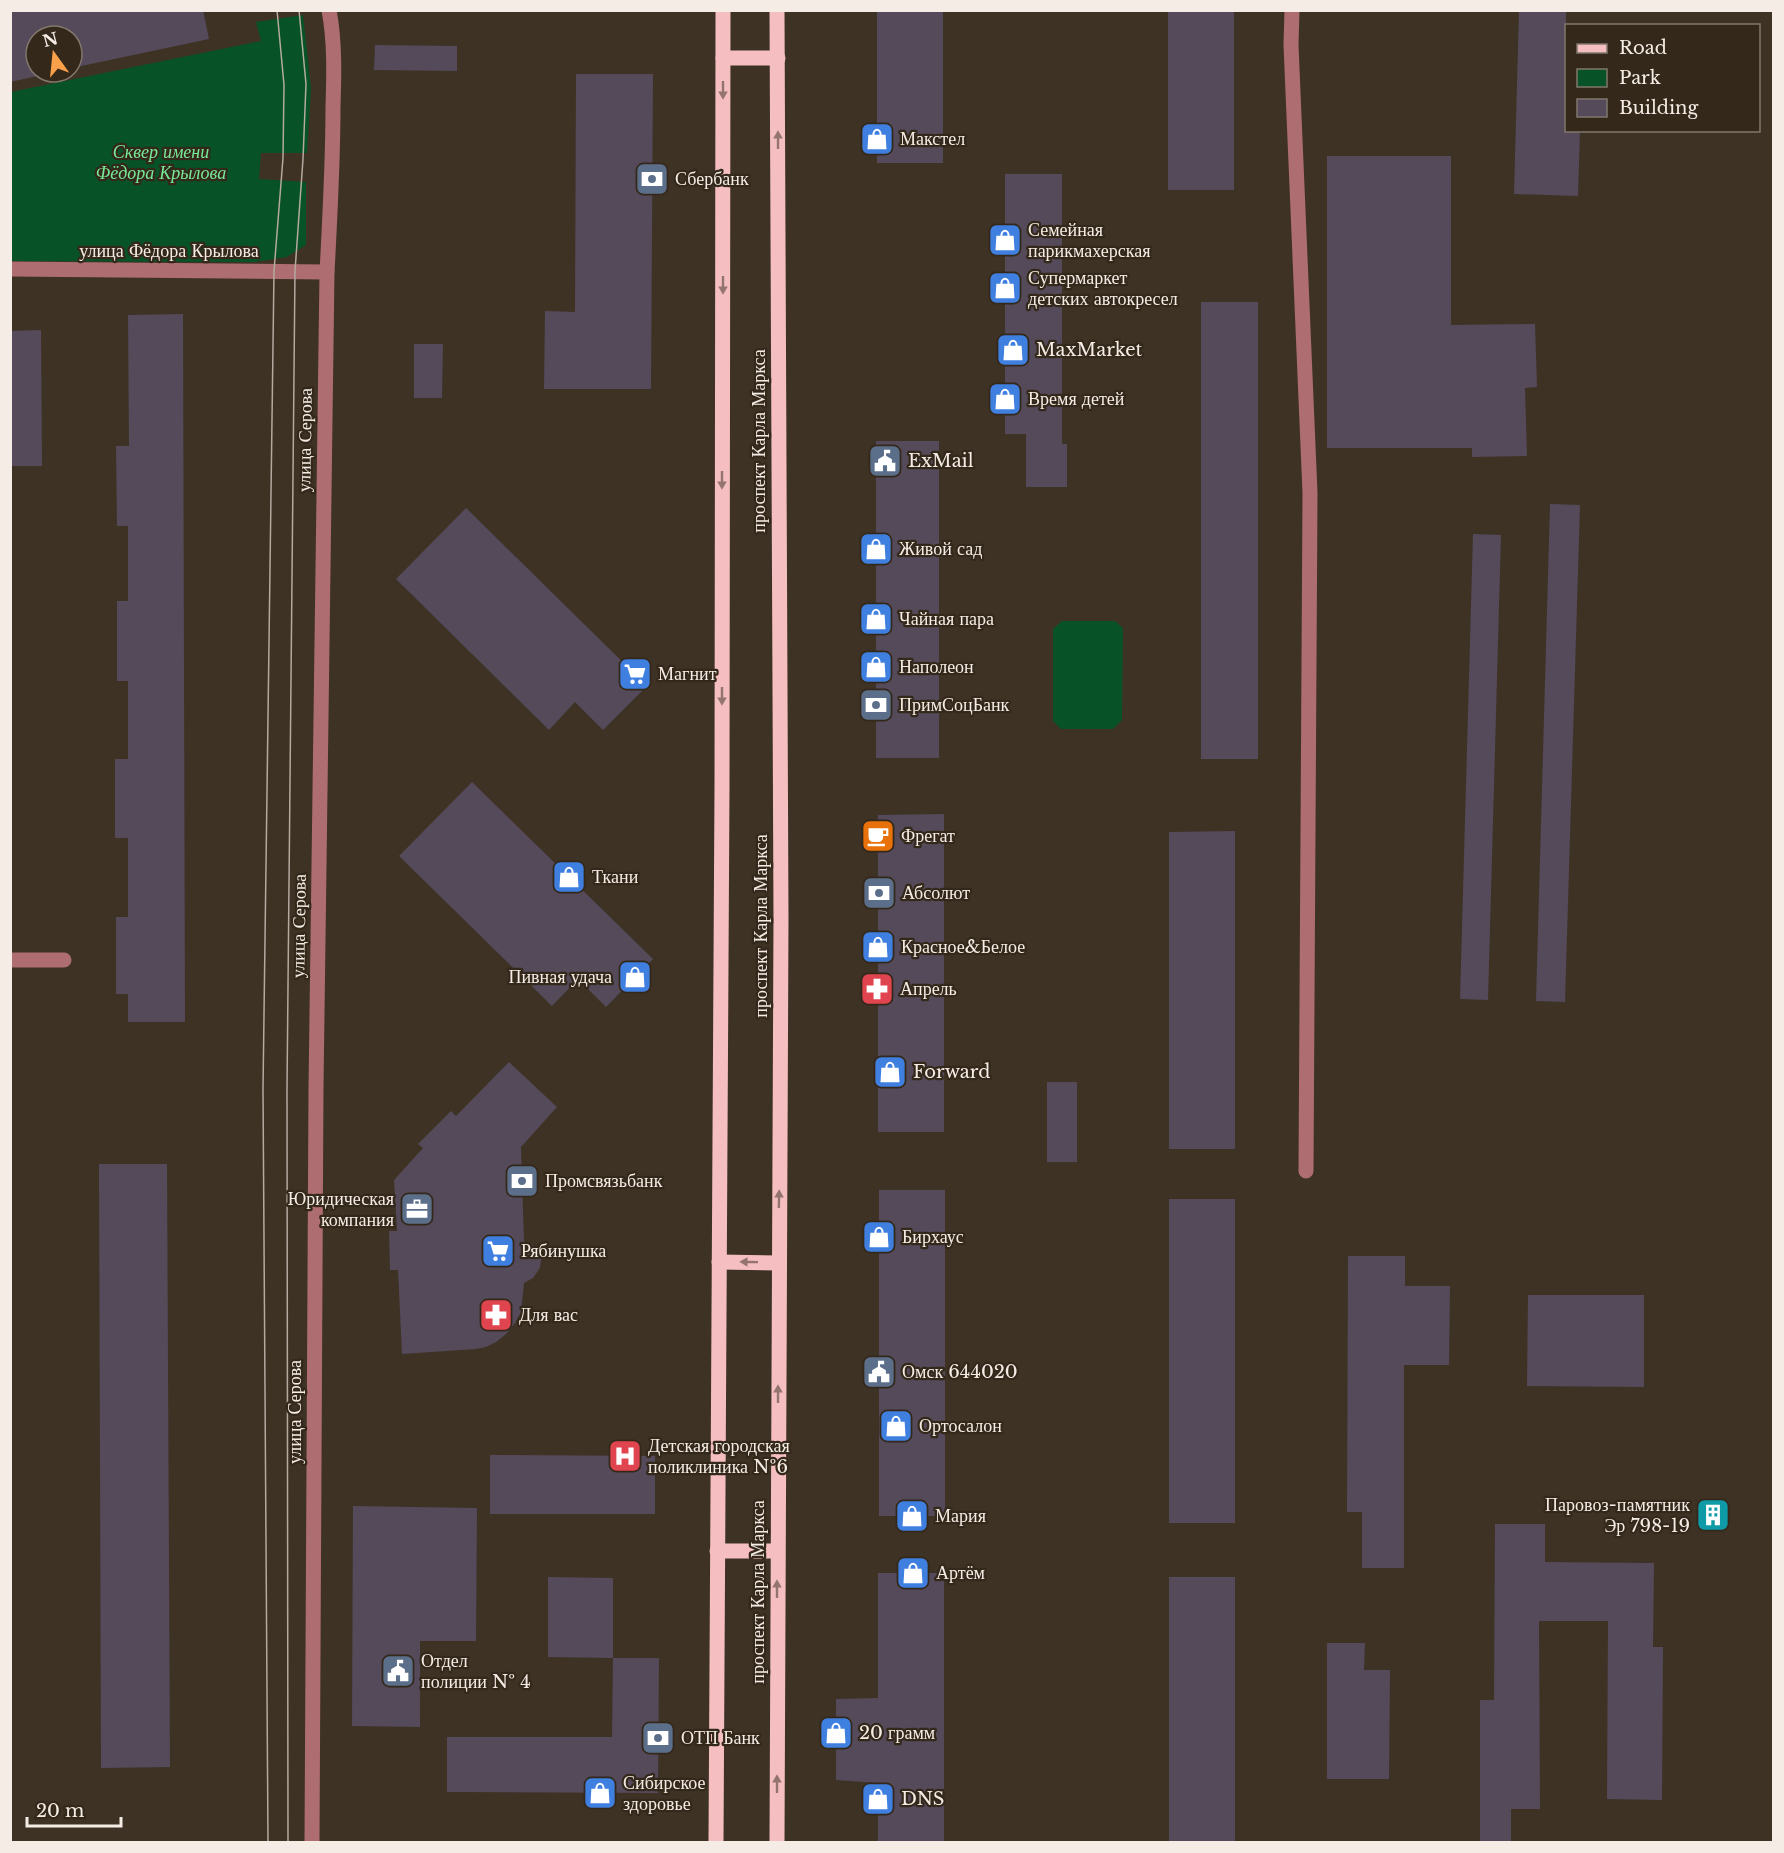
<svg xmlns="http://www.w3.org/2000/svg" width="1784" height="1853" viewBox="0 0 1784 1853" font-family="'Libre Baskerville',serif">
	<rect width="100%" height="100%" fill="#3e3225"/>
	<!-- green -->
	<g fill="#075227">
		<path d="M 303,15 L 311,88 L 307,153 L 261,153 L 259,179 L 306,182 L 306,245 L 287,257 L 254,262 L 11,261 L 11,92 L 261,41 L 256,22 Z"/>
		<path d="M 1062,621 L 1115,621 L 1123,628 L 1122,720 L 1113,729 L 1061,729 L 1053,721 L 1053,629 Z"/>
	</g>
	<!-- building -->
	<g fill="#544a5a">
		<path d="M 10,10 L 203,10 L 209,39 L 72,68 L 72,36 L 36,36 L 36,72 L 56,72 L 10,82 Z"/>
		<rect x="877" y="10" width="66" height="153"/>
		<rect x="1168" y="10" width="66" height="180"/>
		<path d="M 1519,10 L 1566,10 L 1566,130 L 1580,130 L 1578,196 L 1514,194 Z"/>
		<path d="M 375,45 L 457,46 L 457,71 L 374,70 Z"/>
		<path d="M 576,74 L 653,74 L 651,389 L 544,389 L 545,311 L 575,312 Z"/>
		<path d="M 1327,156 L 1451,156 L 1451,325 L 1535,324 L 1537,387 L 1525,388 L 1527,456 L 1472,457 L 1472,448 L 1327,448 Z"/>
		<path d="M 1005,174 L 1062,174 L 1062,444 L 1067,444 L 1067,487 L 1026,487 L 1026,434 L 1005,434 Z"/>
		<rect x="1201" y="302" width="57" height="457"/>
		<path d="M 183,314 L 185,1022 L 128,1022 L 128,994 L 116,994 L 116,917 L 128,917 L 128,838 L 115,838 L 115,759 L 128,759 L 128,681 L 117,681 L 117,601 L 128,601 L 128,526 L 117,526 L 116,446 L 129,446 L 128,315 Z"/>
		<path d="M 41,330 L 42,466 L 10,466 L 10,331 Z"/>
		<path d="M 414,344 L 443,344 L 442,398 L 414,398 Z"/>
		<rect x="876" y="441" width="63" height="317"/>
		<path d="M 1550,504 L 1580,505 L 1565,1002 L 1536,1001 Z"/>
		<path d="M 466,508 L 647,686 L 603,730 L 575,702 L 549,730 L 396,579 Z"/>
		<path d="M 1473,534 L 1501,535 L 1488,1000 L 1460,999 Z"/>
		<path d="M 472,782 L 653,959 L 606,1007 L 578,979 L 552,1006 L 399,856 Z"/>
		<path d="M 944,814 L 944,1132 L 878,1132 L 878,815 Z"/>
		<path d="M 1235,831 L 1235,1149 L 1169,1149 L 1169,832 Z"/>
		<path d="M 509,1062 L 557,1107 L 521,1147 L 524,1241 L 533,1245 L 538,1251 L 541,1259 L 540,1268 L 533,1278 L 524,1283 L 521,1312 L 515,1323 L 505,1335 L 496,1342 L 486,1347 L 476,1349 L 402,1354 L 398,1270 L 390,1270 L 389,1231 L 397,1231 L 394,1180 L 423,1148 L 418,1144 L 451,1111 L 456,1116 Z"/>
		<rect x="1047" y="1082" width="30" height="80"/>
		<path d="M 99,1164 L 167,1164 L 170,1767 L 101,1768 Z"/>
		<rect x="879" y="1190" width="66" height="326"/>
		<rect x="1169" y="1199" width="66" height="324"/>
		<path d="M 1348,1256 L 1405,1256 L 1405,1286 L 1450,1286 L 1449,1365 L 1404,1365 L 1404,1568 L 1362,1568 L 1362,1512 L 1347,1512 Z"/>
		<path d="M 1528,1295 L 1644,1295 L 1644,1387 L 1527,1386 Z"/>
		<path d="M 490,1455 L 655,1456 L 655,1514 L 490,1514 Z"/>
		<path d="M 353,1506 L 477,1508 L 476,1641 L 420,1641 L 420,1727 L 352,1726 Z"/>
		<path d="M 1495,1524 L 1545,1524 L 1545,1562 L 1654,1563 L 1653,1647 L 1663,1647 L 1662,1800 L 1607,1799 L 1608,1621 L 1539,1621 L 1540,1809 L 1511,1809 L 1511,1842 L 1480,1842 L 1480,1700 L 1494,1700 Z"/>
		<path d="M 878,1573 L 944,1573 L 944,1842 L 878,1842 L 878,1783 L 836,1780 L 836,1699 L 878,1698 Z"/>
		<path d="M 548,1577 L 613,1578 L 613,1658 L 548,1657 Z"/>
		<rect x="1169" y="1577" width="66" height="265"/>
		<path d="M 1327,1643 L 1365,1643 L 1364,1670 L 1390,1670 L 1389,1779 L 1327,1779 Z"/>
		<path d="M 613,1658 L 659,1658 L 658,1793 L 447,1792 L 447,1737 L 612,1737 Z"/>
	</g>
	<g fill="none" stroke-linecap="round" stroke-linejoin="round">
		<!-- minor -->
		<g stroke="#ae6d71" stroke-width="15">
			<path d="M 1292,10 L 1291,45 L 1310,493 L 1306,1171"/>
			<path d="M 10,269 L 327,272"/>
			<path d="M 10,960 L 64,960"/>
			<path d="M 312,1842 L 316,1088 L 327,272 C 330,217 333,162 333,107 C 334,75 335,42 329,10"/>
		</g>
		<!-- major -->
		<g stroke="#f5bfc1" stroke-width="15">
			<path d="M 723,58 L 778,58"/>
			<path d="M 719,1262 L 779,1263"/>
			<path d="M 717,1551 L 777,1551"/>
			<path d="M 716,1842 L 722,787 L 723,10"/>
			<path d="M 777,1842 L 781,917 L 777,10"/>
		</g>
		<!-- tram -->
		<g stroke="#b4aaa0" stroke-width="1.5">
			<path d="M 268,1842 L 263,1089 L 274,271 L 283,158 L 284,85 L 277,10"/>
			<path d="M 288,1842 L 287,1089 L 295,271 L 303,159 L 306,84 L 299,10"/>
		</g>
	</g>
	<!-- one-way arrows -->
	<defs><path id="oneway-solid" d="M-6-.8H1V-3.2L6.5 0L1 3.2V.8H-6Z" transform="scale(1.5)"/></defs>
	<g fill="#94746e">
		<use href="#oneway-solid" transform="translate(723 90) rotate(90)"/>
		<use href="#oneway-solid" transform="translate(778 140) rotate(-90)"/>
		<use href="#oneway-solid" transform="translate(723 285) rotate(90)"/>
		<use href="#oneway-solid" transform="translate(722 480) rotate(90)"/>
		<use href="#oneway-solid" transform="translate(722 696) rotate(90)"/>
		<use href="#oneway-solid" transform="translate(779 1199) rotate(-89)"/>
		<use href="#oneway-solid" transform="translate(749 1262) rotate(-179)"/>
		<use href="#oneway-solid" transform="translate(778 1394) rotate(-90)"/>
		<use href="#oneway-solid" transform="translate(777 1589) rotate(-90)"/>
		<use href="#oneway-solid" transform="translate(777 1784) rotate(-90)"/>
	</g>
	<!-- icons -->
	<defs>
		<g id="shop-square" transform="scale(1.725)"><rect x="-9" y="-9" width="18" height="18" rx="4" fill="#3f7fe0" stroke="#34281b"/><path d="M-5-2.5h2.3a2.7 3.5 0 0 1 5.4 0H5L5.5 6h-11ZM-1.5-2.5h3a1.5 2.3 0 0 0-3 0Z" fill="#fff"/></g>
		<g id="bank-square" transform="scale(1.725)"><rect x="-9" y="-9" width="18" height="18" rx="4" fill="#5c6f8a" stroke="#34281b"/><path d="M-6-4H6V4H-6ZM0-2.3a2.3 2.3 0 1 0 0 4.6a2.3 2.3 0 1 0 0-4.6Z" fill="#fff"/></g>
		<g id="civic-square" transform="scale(1.725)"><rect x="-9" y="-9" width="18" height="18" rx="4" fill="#5c6f8a" stroke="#34281b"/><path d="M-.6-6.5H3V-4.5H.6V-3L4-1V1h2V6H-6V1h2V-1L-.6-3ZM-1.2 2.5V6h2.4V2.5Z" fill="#fff"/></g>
		<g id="supermarket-square" transform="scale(1.725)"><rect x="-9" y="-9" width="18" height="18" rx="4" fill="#3f7fe0" stroke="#34281b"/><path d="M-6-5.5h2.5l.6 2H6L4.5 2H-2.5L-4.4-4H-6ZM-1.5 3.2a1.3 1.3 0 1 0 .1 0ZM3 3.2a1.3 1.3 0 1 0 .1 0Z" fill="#fff"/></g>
		<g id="cafe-square" transform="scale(1.725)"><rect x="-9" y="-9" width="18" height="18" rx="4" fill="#e8710a" stroke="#34281b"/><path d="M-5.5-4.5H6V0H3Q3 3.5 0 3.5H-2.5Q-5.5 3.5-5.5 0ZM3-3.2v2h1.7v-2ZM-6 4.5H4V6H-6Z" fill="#fff"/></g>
		<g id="pharmacy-square" transform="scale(1.725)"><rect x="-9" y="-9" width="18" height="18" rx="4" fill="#e0444e" stroke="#34281b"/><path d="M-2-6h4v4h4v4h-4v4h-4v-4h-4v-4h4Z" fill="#fff"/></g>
		<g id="office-square" transform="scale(1.725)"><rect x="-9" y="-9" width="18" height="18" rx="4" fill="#5c6f8a" stroke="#34281b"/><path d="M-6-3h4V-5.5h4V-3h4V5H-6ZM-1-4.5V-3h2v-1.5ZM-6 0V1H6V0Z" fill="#fff"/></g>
		<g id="hospital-square" transform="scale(1.725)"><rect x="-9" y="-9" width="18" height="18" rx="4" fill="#e0444e" stroke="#34281b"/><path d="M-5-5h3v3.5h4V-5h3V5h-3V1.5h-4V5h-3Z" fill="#fff"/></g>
		<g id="building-square" transform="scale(1.725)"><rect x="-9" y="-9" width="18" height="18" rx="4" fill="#0f9aa8" stroke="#34281b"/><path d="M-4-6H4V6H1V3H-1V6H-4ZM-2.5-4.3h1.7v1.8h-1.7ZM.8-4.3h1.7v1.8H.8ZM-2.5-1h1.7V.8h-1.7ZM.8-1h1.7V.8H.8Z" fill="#fff"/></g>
	</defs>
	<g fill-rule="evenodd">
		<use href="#shop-square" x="877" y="139"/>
		<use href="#bank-square" x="652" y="179"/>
		<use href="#shop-square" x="1005" y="240"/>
		<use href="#shop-square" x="1005" y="288"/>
		<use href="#shop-square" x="1013" y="350"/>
		<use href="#shop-square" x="1005" y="399"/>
		<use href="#civic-square" x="885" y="461"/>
		<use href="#shop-square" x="876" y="549"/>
		<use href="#shop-square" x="876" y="619"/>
		<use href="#shop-square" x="876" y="667"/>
		<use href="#supermarket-square" x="635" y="674"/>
		<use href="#bank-square" x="876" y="705"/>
		<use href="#cafe-square" x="878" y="836"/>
		<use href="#shop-square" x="569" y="877"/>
		<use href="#bank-square" x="879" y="893"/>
		<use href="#shop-square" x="878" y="947"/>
		<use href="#shop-square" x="635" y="977"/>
		<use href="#pharmacy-square" x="877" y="989"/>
		<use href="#shop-square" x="890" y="1072"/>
		<use href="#bank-square" x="522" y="1181"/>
		<use href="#office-square" x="417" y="1209"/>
		<use href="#shop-square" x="879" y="1237"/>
		<use href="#supermarket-square" x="498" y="1251"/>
		<use href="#pharmacy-square" x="496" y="1315"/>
		<use href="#civic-square" x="879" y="1372"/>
		<use href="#shop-square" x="896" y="1426"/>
		<use href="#hospital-square" x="625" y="1456"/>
		<use href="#building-square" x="1713" y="1515"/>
		<use href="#shop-square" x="912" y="1516"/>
		<use href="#shop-square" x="913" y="1573"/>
		<use href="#civic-square" x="398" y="1671"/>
		<use href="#shop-square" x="836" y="1733"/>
		<use href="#bank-square" x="658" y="1738"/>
		<use href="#shop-square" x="600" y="1793"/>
		<use href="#shop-square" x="878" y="1799"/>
	</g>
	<g text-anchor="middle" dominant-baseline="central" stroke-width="4.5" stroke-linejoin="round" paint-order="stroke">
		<!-- poi labels -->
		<g font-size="18" fill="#f5ede5" stroke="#34281b" text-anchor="start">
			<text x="900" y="139">Макстел</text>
			<text x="675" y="179">Сбербанк</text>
			<text x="1028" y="230">Семейная<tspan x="1028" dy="21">парикмахерская</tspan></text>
			<text x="1028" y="278">Супермаркет<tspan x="1028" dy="21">детских автокресел</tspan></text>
			<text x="1036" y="350">MaxMarket</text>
			<text x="1028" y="399">Время детей</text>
			<text x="908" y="461">ExMail</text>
			<text x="899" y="549">Живой сад</text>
			<text x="899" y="619">Чайная пара</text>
			<text x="899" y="667">Наполеон</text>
			<text x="658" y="674">Магнит</text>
			<text x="899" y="705">ПримСоцБанк</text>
			<text x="901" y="836">Фрегат</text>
			<text x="592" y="877">Ткани</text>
			<text x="902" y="893">Абсолют</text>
			<text x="901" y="947">Красное&amp;Белое</text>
			<text x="612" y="977" text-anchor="end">Пивная удача</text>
			<text x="900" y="989">Апрель</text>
			<text x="913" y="1072">Forward</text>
			<text x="545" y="1181">Промсвязьбанк</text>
			<text x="394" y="1199" text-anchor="end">Юридическая<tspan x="394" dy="21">компания</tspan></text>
			<text x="902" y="1237">Бирхаус</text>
			<text x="521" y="1251">Рябинушка</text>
			<text x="519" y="1315">Для вас</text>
			<text x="902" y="1372">Омск 644020</text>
			<text x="919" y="1426">Ортосалон</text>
			<text x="648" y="1446">Детская городская<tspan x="648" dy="21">поликлиника №6</tspan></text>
			<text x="1690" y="1505" text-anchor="end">Паровоз-памятник<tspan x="1690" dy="21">Эр 798-19</tspan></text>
			<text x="935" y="1516">Мария</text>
			<text x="936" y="1573">Артём</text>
			<text x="421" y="1661">Отдел<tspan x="421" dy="21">полиции № 4</tspan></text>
			<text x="859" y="1733">20 грамм</text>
			<text x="681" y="1738">ОТП Банк</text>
			<text x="623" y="1783">Сибирское<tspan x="623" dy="21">здоровье</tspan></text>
			<text x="901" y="1799">DNS</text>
		</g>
		<!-- park labels -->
		<g font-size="18" font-style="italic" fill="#78e998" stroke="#34281b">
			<text x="161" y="152">Сквер имени<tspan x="161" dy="21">Фёдора Крылова</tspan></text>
		</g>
		<!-- street labels -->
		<g font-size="18" fill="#f5ede5" stroke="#34281b">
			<text x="169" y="251">улица Фёдора Крылова</text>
			<text transform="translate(305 440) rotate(-89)">улица Серова</text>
			<text transform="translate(759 441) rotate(-90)">проспект Карла Маркса</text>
			<text transform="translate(299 926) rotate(-89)">улица Серова</text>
			<text transform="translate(761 926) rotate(-90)">проспект Карла Маркса</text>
			<text transform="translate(295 1412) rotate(-90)">улица Серова</text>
			<text transform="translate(758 1592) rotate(-90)">проспект Карла Маркса</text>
		</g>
	</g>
	<!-- border -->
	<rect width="1784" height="1853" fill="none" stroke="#f5ede5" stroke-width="24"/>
	<!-- legend -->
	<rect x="1565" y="24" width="195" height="108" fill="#34281b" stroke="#81776c" stroke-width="1.5"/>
	<rect x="1577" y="44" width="30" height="9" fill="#f5bfc1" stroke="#81776c" stroke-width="1.5"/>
	<text x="1619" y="54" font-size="18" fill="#f5ede5">Road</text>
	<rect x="1577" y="69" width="30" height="18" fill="#075227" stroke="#81776c" stroke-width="1.5"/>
	<text x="1619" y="84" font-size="18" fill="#f5ede5">Park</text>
	<rect x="1577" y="99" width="30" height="18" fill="#544a5a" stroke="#81776c" stroke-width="1.5"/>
	<text x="1619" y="114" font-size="18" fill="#f5ede5">Building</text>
	<!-- north arrow -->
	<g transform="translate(54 54) rotate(345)"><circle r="28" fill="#34281b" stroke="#81776c" stroke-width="1.5"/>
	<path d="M0-4.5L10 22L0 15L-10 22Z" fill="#f8a14a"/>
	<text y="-9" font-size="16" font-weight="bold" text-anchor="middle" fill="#f5ede5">N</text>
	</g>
	<!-- scale -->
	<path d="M27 1817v9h94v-9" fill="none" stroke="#f5ede5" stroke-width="3"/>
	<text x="36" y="1817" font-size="18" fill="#f5ede5" stroke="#34281b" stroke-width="4.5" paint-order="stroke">20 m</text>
</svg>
